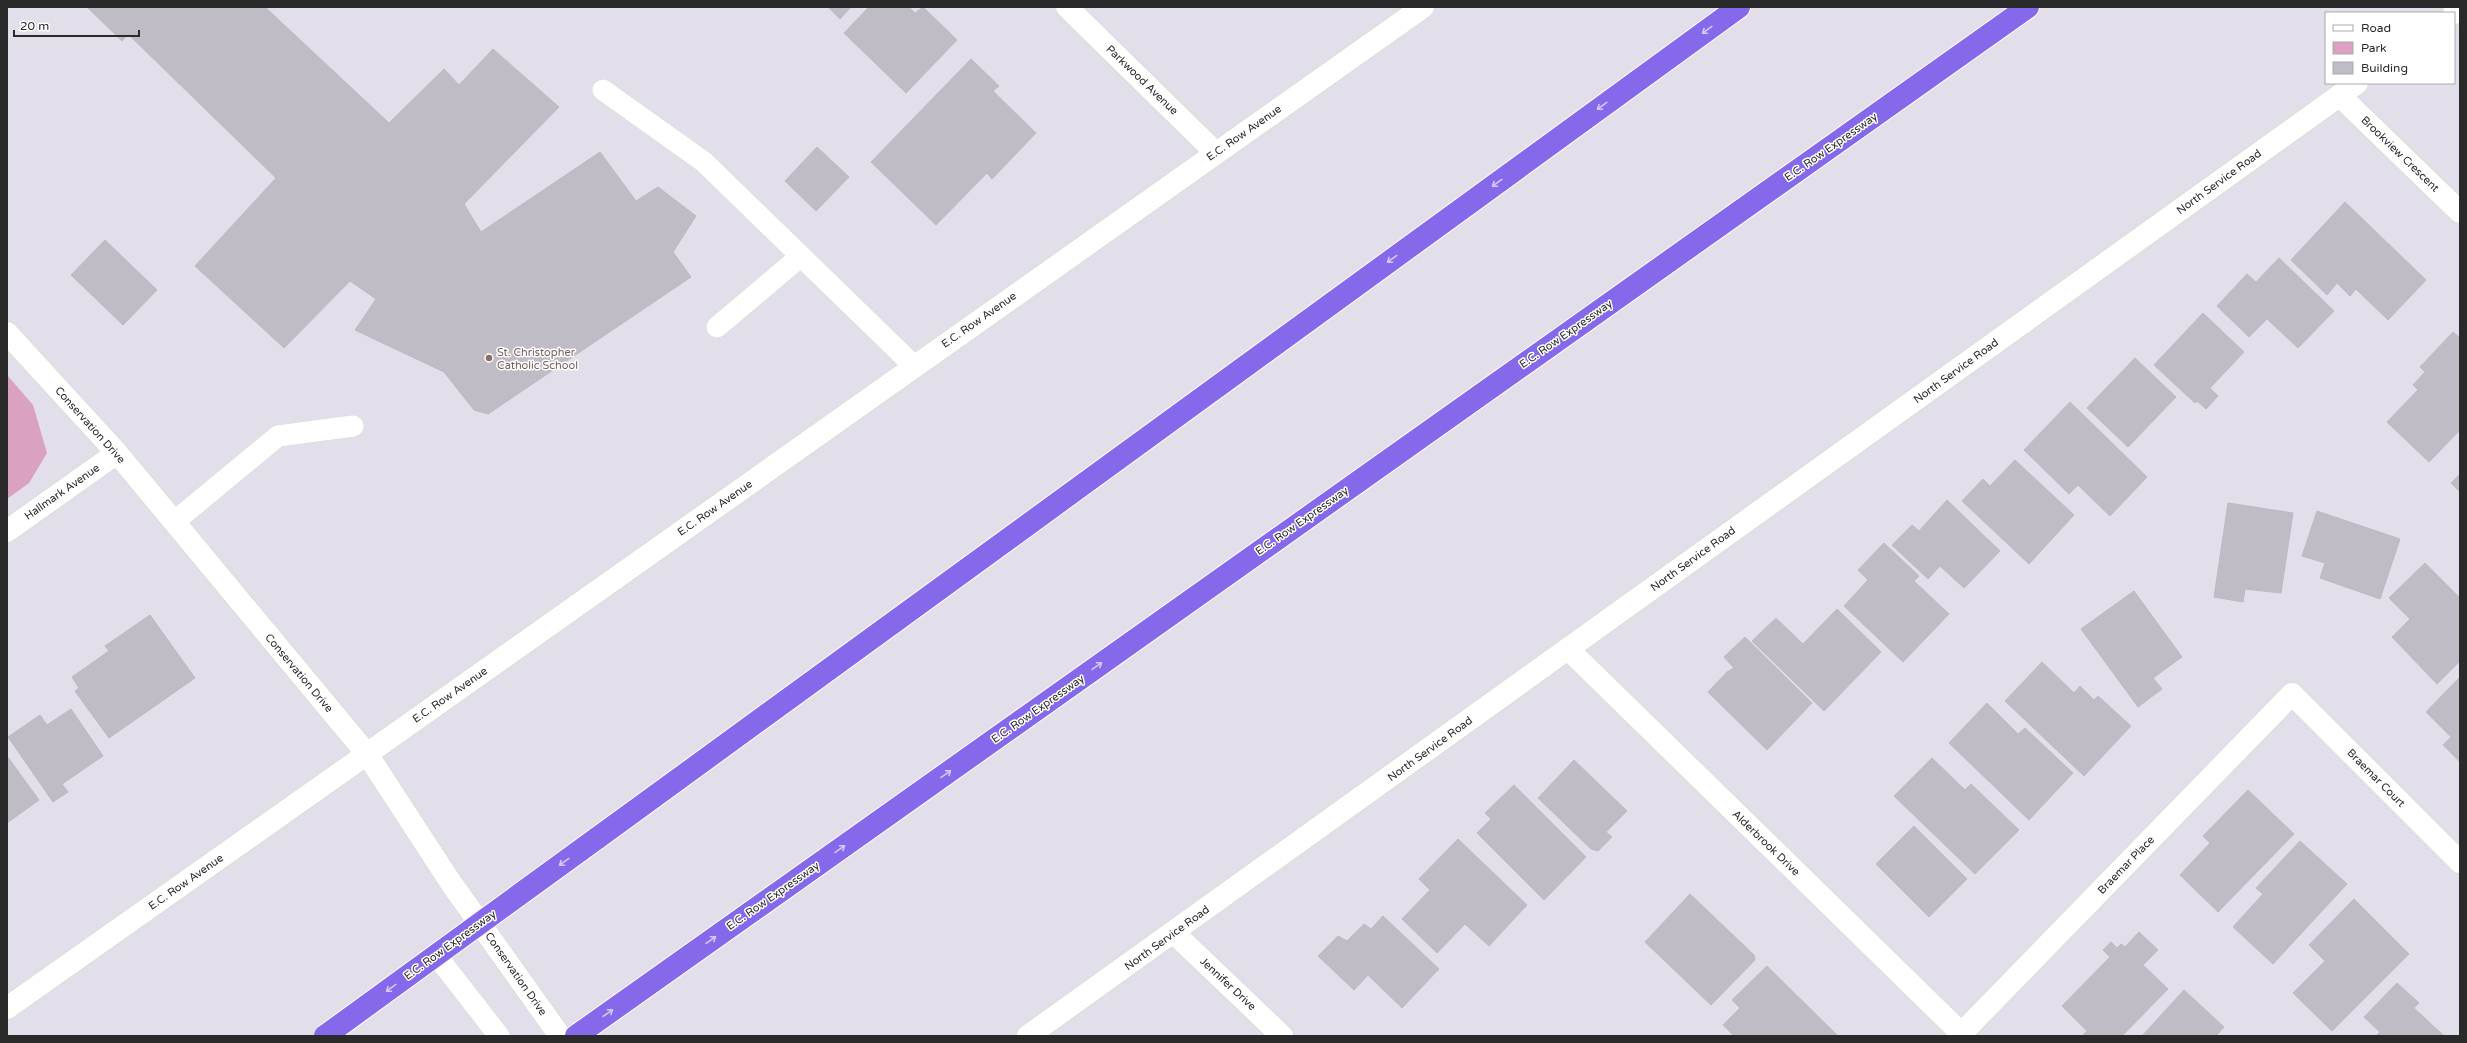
<svg xmlns="http://www.w3.org/2000/svg" width="2467" height="1043" viewBox="0 0 2467 1043" font-family="'Varela Round',sans-serif">
	<rect width="100%" height="100%" fill="#e2deea"/>
	<!-- green -->
	<path fill="#daa1c1" d="M 7,375 L 33,405 L 47,453 L 29,483 L 7,499 Z"/>
	<!-- building -->
	<g fill="#c0bcc6" stroke="#beb8c5">
		<path d="M 87,7 L 265,7 L 389,123 L 444,69 L 459,85 L 493,49 L 559,107 L 464,204 L 481,232 L 600,152 L 636,201 L 658,187 L 696,216 L 673,252 L 691,277 L 488,414 L 474,410 L 444,372 L 355,330 L 376,299 L 350,281 L 284,348 L 195,266 L 276,178 L 128,34 L 122,41 Z"/>
		<path d="M 828,7 L 851,7 L 840,19 Z"/>
		<path d="M 869,7 L 909,7 L 915,13 L 923,7 L 957,40 L 906,93 L 844,33 Z"/>
		<path d="M 971,59 L 999,86 L 993,91 L 1036,133 L 992,179 L 987,173 L 936,225 L 871,162 Z"/>
		<path d="M 817,147 L 849,177 L 816,211 L 785,181 Z"/>
		<path d="M 2345,202 L 2426,280 L 2388,320 L 2356,289 L 2350,296 L 2337,283 L 2327,295 L 2291,260 Z"/>
		<path d="M 105,240 L 157,290 L 123,325 L 71,275 Z"/>
		<path d="M 2279,258 L 2334,311 L 2298,348 L 2267,319 L 2249,337 L 2217,306 L 2247,274 L 2256,282 Z"/>
		<path d="M 2203,313 L 2244,352 L 2210,388 L 2218,396 L 2206,409 L 2197,401 L 2195,403 L 2154,365 Z"/>
		<path d="M 2453,332 L 2460,338 L 2460,430 L 2429,462 L 2387,422 L 2418,390 L 2413,385 L 2425,372 L 2420,367 Z"/>
		<path d="M 2135,358 L 2176,397 L 2128,447 L 2087,408 Z"/>
		<path d="M 2070,402 L 2147,477 L 2110,516 L 2078,485 L 2069,494 L 2024,450 Z"/>
		<path d="M 2015,460 L 2074,515 L 2029,564 L 1962,501 L 1983,479 L 1990,486 Z"/>
		<path d="M 2460,474 L 2460,492 L 2451,483 Z"/>
		<path d="M 1947,500 L 2000,551 L 1964,588 L 1940,566 L 1928,579 L 1892,545 L 1912,525 L 1919,531 Z"/>
		<path d="M 2228,503 L 2293,513 L 2281,593 L 2245,589 L 2243,602 L 2214,597 Z"/>
		<path d="M 2317,511 L 2400,539 L 2380,599 L 2320,578 L 2325,563 L 2302,556 Z"/>
		<path d="M 1884,543 L 1919,576 L 1914,581 L 1949,614 L 1903,662 L 1844,606 L 1868,580 L 1858,570 Z"/>
		<path d="M 2425,563 L 2460,598 L 2460,661 L 2437,684 L 2392,637 L 2410,619 L 2389,598 Z"/>
		<path d="M 2134,591 L 2182,657 L 2153,678 L 2162,689 L 2138,707 L 2081,629 Z"/>
		<path d="M 1837,609 L 1881,652 L 1824,711 L 1752,641 L 1776,618 L 1803,644 Z"/>
		<path d="M 150,615 L 195,678 L 109,738 L 75,691 L 79,688 L 72,677 L 109,651 L 105,646 Z"/>
		<path d="M 1745,637 L 1812,703 L 1767,750 L 1708,692 L 1727,672 L 1734,668 L 1724,657 Z"/>
		<path d="M 2042,662 L 2074,693 L 2080,686 L 2094,700 L 2098,696 L 2131,726 L 2084,776 L 2005,701 Z"/>
		<path d="M 2460,677 L 2460,762 L 2443,745 L 2451,737 L 2426,712 Z"/>
		<path d="M 1987,703 L 2018,734 L 2025,728 L 2073,773 L 2029,820 L 1949,743 Z"/>
		<path d="M 71,709 L 103,756 L 62,784 L 68,792 L 53,802 L 8,737 L 40,715 L 47,725 Z"/>
		<path d="M 7,756 L 39,800 L 7,823 Z"/>
		<path d="M 1932,758 L 1965,790 L 1971,784 L 2019,830 L 1975,874 L 1894,796 Z"/>
		<path d="M 1574,760 L 1627,811 L 1606,832 L 1612,837 L 1598,851 L 1591,849 L 1538,798 Z"/>
		<path d="M 1514,785 L 1586,857 L 1544,900 L 1477,833 L 1491,819 L 1485,813 Z"/>
		<path d="M 2248,790 L 2294,834 L 2218,912 L 2180,875 L 2210,843 L 2203,836 Z"/>
		<path d="M 1914,826 L 1967,879 L 1929,917 L 1876,864 Z"/>
		<path d="M 1458,839 L 1527,905 L 1489,946 L 1465,924 L 1437,953 L 1402,919 L 1430,890 L 1419,879 Z"/>
		<path d="M 2300,841 L 2347,884 L 2273,964 L 2233,927 L 2263,894 L 2256,888 Z"/>
		<path d="M 1690,894 L 1754,955 L 1755,960 L 1711,1005 L 1645,942 Z"/>
		<path d="M 2354,899 L 2409,954 L 2332,1031 L 2293,993 L 2325,961 L 2309,945 Z"/>
		<path d="M 1383,916 L 1439,969 L 1402,1008 L 1368,975 L 1354,990 L 1318,956 L 1338,936 L 1347,941 L 1364,924 L 1371,929 Z"/>
		<path d="M 2139,932 L 2158,950 L 2143,965 L 2168,989 L 2122,1036 L 2082,1036 L 2087,1031 L 2062,1006 L 2110,957 L 2103,950 L 2111,942 L 2117,948 L 2121,944 L 2125,947 Z"/>
		<path d="M 1767,966 L 1771,970 L 1838,1036 L 1734,1036 L 1723,1025 L 1740,1008 L 1732,1000 Z"/>
		<path d="M 2397,983 L 2419,1003 L 2414,1008 L 2444,1036 L 2376,1036 L 2380,1032 L 2364,1017 Z"/>
		<path d="M 2184,990 L 2224,1027 L 2216,1036 L 2142,1036 Z"/>
	</g>
	<g fill="none" stroke-linecap="round" stroke-linejoin="round">
		<!-- lane casing -->
		<g stroke="#d9e1d3" stroke-width="22">
			<g id="lane">
				<path d="M 603,90 L 704,162 L 914,366"/>
				<path d="M 717,327 L 801,256"/>
				<path d="M 174,522 L 278,436 L 353,426"/>
				<path d="M 436,955 L 499,1036"/>
			</g>
		</g>
		<!-- street casing -->
		<g stroke="#d9e1d3" stroke-width="24">
			<g id="street">
				<path d="M 1067,7 L 1216,153"/>
				<path d="M 2340,96 L 2460,212"/>
				<path d="M 7,333 L 117,453 L 367,754 L 7,1008"/>
				<path d="M 7,531 L 117,453"/>
				<path d="M 1568,649 L 1964,1036"/>
				<path d="M 1174,933 L 1282,1036"/>
				<path d="M 1959,1036 L 2292,694 L 2460,862"/>
			</g>
		</g>
		<!-- secondary casing -->
		<g stroke="#d9e1d3" stroke-width="24">
			<g id="secondary">
				<path d="M 2454,13 L 2460,8"/>
				<path d="M 560,1036 L 451,883 L 367,754 L 1423,7"/>
				<path d="M 1028,1036 L 2357,83"/>
			</g>
		</g>
		<!-- highway casing -->
		<g stroke="#fff" stroke-width="24">
			<g id="highway">
				<path d="M 596,839 L 1739,7"/>
				<path d="M 576,1036 L 2028,7"/>
			</g>
		</g>
		<!-- lane -->
		<use href="#lane" stroke="#fff" stroke-width="21"/>
		<!-- street -->
		<use href="#street" stroke="#fff" stroke-width="22"/>
		<!-- secondary -->
		<use href="#secondary" stroke="#fff" stroke-width="22"/>
		<!-- highway -->
		<use href="#highway" stroke="#8569ea" stroke-width="22"/>
		<!-- highway-bridge casing -->
		<g stroke="#fff" stroke-width="24" stroke-linecap="butt">
			<path id="highway-bridge" d="M 325,1036 L 596,839"/>
		</g>
		<!-- highway-bridge -->
		<use href="#highway-bridge" stroke="#8569ea" stroke-width="22"/>
	</g>
	<!-- one-way arrows -->
	<defs><path id="oneway-shaft" d="M-6 0H5M1.5-3L5.5 0L1.5 3" fill="none" stroke-width="1.6" stroke-linecap="round" stroke-linejoin="round"/></defs>
	<g stroke="#d4caf8">
		<use href="#oneway-shaft" transform="translate(1707 30) rotate(144)"/>
		<use href="#oneway-shaft" transform="translate(1602 106) rotate(144)"/>
		<use href="#oneway-shaft" transform="translate(1497 183) rotate(144)"/>
		<use href="#oneway-shaft" transform="translate(1392 259) rotate(144)"/>
		<use href="#oneway-shaft" transform="translate(1097 666) rotate(-35)"/>
		<use href="#oneway-shaft" transform="translate(946 774) rotate(-35)"/>
		<use href="#oneway-shaft" transform="translate(840 849) rotate(-35)"/>
		<use href="#oneway-shaft" transform="translate(564 862) rotate(144)"/>
		<use href="#oneway-shaft" transform="translate(711 940) rotate(-35)"/>
		<use href="#oneway-shaft" transform="translate(391 988) rotate(144)"/>
		<use href="#oneway-shaft" transform="translate(608 1013) rotate(-35)"/>
	</g>
	<!-- markers -->
	<circle fill="#8d6e63" stroke="#fff" stroke-width="1.5" cx="489" cy="358" r="4"/>
	<g text-anchor="middle" dominant-baseline="central" stroke-width="3" stroke-linejoin="round" paint-order="stroke">
		<!-- street labels -->
		<g font-size="11" fill="#2a2a2a" stroke="#fff">
			<text transform="translate(1142 80) rotate(44)">Parkwood Avenue</text>
			<text transform="translate(1244 133) rotate(-35)">E.C. Row Avenue</text>
			<text transform="translate(1831 147) rotate(-35)">E.C. Row Expressway</text>
			<text transform="translate(2400 154) rotate(44)">Brookview Crescent</text>
			<text transform="translate(2219 182) rotate(-36)">North Service Road</text>
			<text transform="translate(979 320) rotate(-35)">E.C. Row Avenue</text>
			<text transform="translate(1566 334) rotate(-35)">E.C. Row Expressway</text>
			<text transform="translate(1956 371) rotate(-36)">North Service Road</text>
			<text transform="translate(90 425) rotate(48)">Conservation Drive</text>
			<text transform="translate(62 492) rotate(-35)">Hallmark Avenue</text>
			<text transform="translate(715 508) rotate(-35)">E.C. Row Avenue</text>
			<text transform="translate(1302 521) rotate(-35)">E.C. Row Expressway</text>
			<text transform="translate(1693 559) rotate(-36)">North Service Road</text>
			<text transform="translate(299 673) rotate(50)">Conservation Drive</text>
			<text transform="translate(450 695) rotate(-35)">E.C. Row Avenue</text>
			<text transform="translate(1038 709) rotate(-35)">E.C. Row Expressway</text>
			<text transform="translate(1430 749) rotate(-36)">North Service Road</text>
			<text transform="translate(2376 778) rotate(45)">Braemar Court</text>
			<text transform="translate(1766 843) rotate(44)">Alderbrook Drive</text>
			<text transform="translate(2126 865) rotate(-46)">Braemar Place</text>
			<text transform="translate(186 882) rotate(-35)">E.C. Row Avenue</text>
			<text transform="translate(773 896) rotate(-35)">E.C. Row Expressway</text>
			<text transform="translate(1167 938) rotate(-36)">North Service Road</text>
			<text transform="translate(450 945) rotate(-36)">E.C. Row Expressway</text>
			<text transform="translate(516 974) rotate(55)">Conservation Drive</text>
			<text transform="translate(1228 984) rotate(43)">Jennifer Drive</text>
		</g>
		<!-- education labels -->
		<g font-size="11" fill="#785e54" stroke="#fff" text-anchor="start">
			<text x="497" y="352">St. Christopher<tspan x="497" dy="13">Catholic School</tspan></text>
		</g>
	</g>
	<!-- border -->
	<rect width="2467" height="1043" fill="none" stroke="#2a2a2a" stroke-width="16"/>
	<!-- legend -->
	<rect x="2325" y="12" width="130" height="72" fill="#ffffff" stroke="#aaaaaa"/>
	<rect x="2333" y="25" width="20" height="6" fill="#ffffff" stroke="#aaaaaa"/>
	<text x="2361" y="32" font-size="12" fill="#2a2a2a">Road</text>
	<rect x="2333" y="42" width="20" height="12" fill="#daa1c1" stroke="#aaaaaa"/>
	<text x="2361" y="52" font-size="12" fill="#2a2a2a">Park</text>
	<rect x="2333" y="62" width="20" height="12" fill="#c0bcc6" stroke="#aaaaaa"/>
	<text x="2361" y="72" font-size="12" fill="#2a2a2a">Building</text>
	<!-- scale -->
	<path d="M14 30v6h125v-6" fill="none" stroke="#2a2a2a" stroke-width="2"/>
	<text x="20" y="30" font-size="12" fill="#2a2a2a" stroke="#ffffff" stroke-width="3" paint-order="stroke">20 m</text>
</svg>
